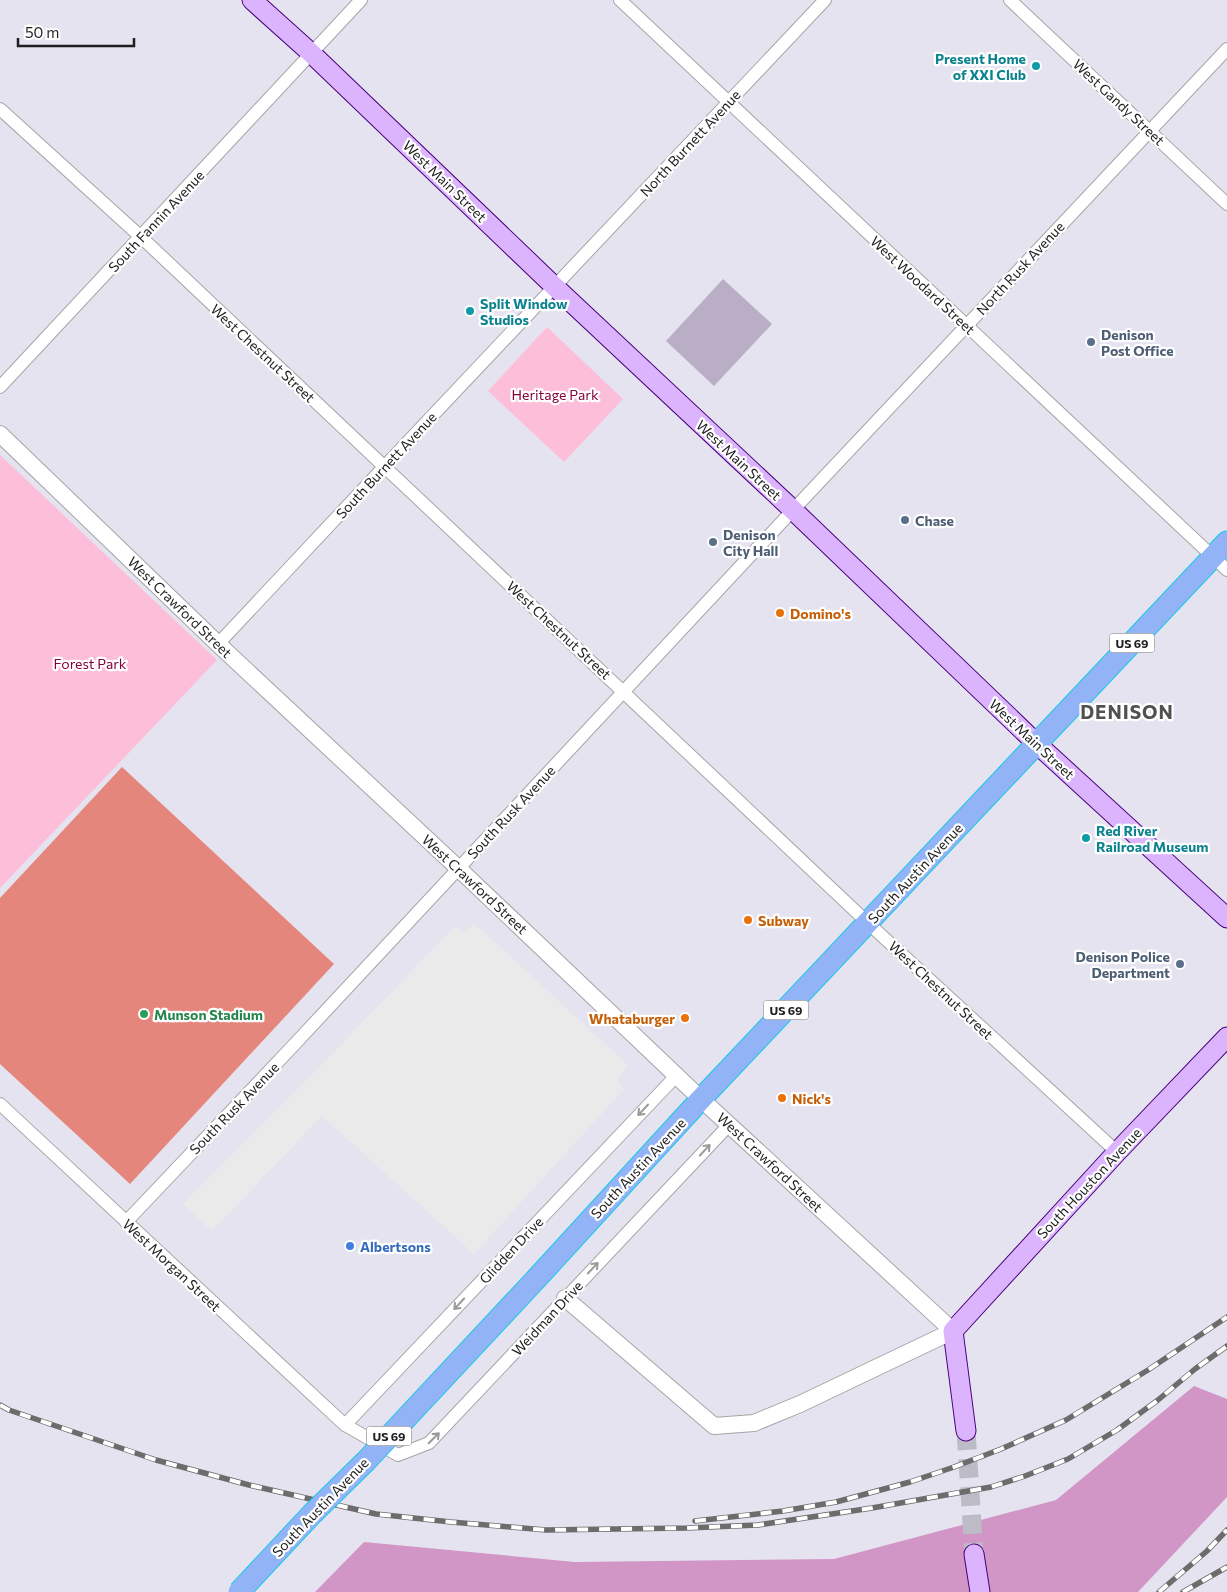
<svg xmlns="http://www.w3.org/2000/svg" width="1227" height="1592" viewBox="0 0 1227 1592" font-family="Commissioner,sans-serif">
	<rect width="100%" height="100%" fill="#e5e3f0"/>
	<!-- construction -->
	<path fill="#b9aec5" d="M 723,279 L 772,324 L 714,386 L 666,341 Z"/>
	<!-- forest -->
	<path fill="#d296c6" d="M 1194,1386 L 1227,1399 L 1227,1497 L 1138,1592 L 315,1592 L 364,1542 L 575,1562 L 834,1559 L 1056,1500 Z"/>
	<!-- park -->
	<g fill="#fdbed9">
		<path d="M 547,327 L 623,399 L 564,462 L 488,391 Z"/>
		<path d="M 0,455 L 217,660 L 0,888 Z"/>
	</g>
	<!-- pitch -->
	<path fill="#e4867c" d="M 122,767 L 334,964 L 130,1184 L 0,1064 L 0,898 Z"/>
	<!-- parking -->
	<path fill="#eaeaea" d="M 474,923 L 628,1065 L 617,1079 L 624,1089 L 474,1254 L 322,1116 L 212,1231 L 183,1204 L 324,1062 L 455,926 L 464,933 Z"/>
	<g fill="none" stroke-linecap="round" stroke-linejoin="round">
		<!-- secondary-tunnel -->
		<path stroke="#bdbcc6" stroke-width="19" stroke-dasharray="19 9" stroke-linecap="butt" d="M 966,1431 L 974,1554"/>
		<!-- minor casing -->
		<g stroke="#a5a5a5" stroke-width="14">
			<g id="minor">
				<path d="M 620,0 L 1227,570"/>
				<path d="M 1010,0 L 1227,204"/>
				<path d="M 0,109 L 141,237 L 868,923 L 1117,1152"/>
				<path d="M 0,387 L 361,0"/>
				<path d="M 218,644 L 384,467 L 825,0"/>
				<path d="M 0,1104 L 345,1425 L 398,1455 L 429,1443 L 729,1125"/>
				<path d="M 126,1222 L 291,1048 L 793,510 L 1227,49"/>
				<path d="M 345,1425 L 677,1075"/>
			</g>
		</g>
		<!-- tertiary casing -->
		<g stroke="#a5a5a5" stroke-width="18">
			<path id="tertiary" d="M 0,434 L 218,644 L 458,868 L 701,1099 L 953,1331 L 800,1404 L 754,1423 L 714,1426 L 565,1298"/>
		</g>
		<!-- secondary casing -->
		<g stroke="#48007a" stroke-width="21">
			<g id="secondary">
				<path d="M 252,0 L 311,53 L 555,287 L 793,510 L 1037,744 L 1227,918"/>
				<path d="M 966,1431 L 953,1331 L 1117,1152 L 1227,1037"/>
				<path d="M 974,1554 L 980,1592"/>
			</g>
		</g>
		<!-- trunk casing -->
		<g stroke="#19c9e5" stroke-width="23">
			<path id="trunk" d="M 537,1278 L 701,1099 L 1227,542"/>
		</g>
		<!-- minor -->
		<use href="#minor" stroke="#fff" stroke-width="12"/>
		<!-- tertiary -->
		<use href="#tertiary" stroke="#fff" stroke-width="16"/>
		<!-- secondary -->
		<use href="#secondary" stroke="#dbb4fd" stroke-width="19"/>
		<!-- trunk -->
		<use href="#trunk" stroke="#92b4f6" stroke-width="21"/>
		<!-- rail casing -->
		<g stroke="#6c6c6c" stroke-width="5.5">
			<g id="rail">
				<path d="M 0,1405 L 9,1410 L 156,1460 L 249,1485 L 376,1514 L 451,1522 L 546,1530 L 687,1528 L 758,1525 L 872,1508 L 991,1487 L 1025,1476 L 1068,1459 L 1117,1430 L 1158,1400 L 1195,1369 L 1227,1346"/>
				<path d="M 695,1521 L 783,1511 L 836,1502 L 910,1482 L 954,1467 L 1001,1449 L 1066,1420 L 1148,1370 L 1227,1317"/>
				<path d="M 1159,1592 L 1207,1551 L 1227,1530"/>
				<path d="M 1183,1592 L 1227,1567"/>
			</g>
		</g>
		<!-- rail -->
		<use href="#rail" stroke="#fff" stroke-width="4" stroke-dasharray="11" stroke-linecap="butt"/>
		<!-- trunk-bridge casing -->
		<g stroke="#19c9e5" stroke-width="23" stroke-linecap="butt">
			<path id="trunk-bridge" d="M 239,1592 L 312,1514 L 366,1461 L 537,1278"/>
		</g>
		<!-- trunk-bridge -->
		<use href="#trunk-bridge" stroke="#92b4f6" stroke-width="21"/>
	</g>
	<!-- one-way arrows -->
	<defs><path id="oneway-shaft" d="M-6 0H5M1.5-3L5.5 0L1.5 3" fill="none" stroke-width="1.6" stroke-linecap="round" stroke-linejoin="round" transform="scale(1.25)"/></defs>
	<g stroke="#9a9a9a">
		<use href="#oneway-shaft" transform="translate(643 1110) rotate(133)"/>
		<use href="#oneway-shaft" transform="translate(705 1150) rotate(-47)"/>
		<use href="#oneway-shaft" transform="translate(593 1268) rotate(-47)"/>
		<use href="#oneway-shaft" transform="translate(459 1304) rotate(133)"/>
		<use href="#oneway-shaft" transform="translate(434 1438) rotate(-45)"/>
	</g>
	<!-- markers -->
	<g fill="#0f9aa8" stroke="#fff" stroke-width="2">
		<circle cx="1036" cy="66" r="5"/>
		<circle cx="470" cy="311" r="5"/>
		<circle cx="1086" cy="838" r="5"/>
	</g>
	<g fill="#5c6f8a" stroke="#fff" stroke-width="2">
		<circle cx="1091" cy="342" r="5"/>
		<circle cx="905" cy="520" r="5"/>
		<circle cx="713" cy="542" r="5"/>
		<circle cx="1180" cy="964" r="5"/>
	</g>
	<g fill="#e8710a" stroke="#fff" stroke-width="2">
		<circle cx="780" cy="613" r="5"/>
		<circle cx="748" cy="920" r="5"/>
		<circle cx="685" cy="1018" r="5"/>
		<circle cx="782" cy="1098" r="5"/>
	</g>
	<circle fill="#2e9e5b" stroke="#fff" stroke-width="2" cx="144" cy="1014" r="5"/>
	<circle fill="#3f7fe0" stroke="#fff" stroke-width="2" cx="350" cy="1246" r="5"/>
	<g text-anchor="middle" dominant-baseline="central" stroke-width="4.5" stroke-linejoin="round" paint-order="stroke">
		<!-- shield labels -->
		<g fill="#fff" stroke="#626262" stroke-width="1">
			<rect x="1109.5" y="633.5" width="45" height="19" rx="4"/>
			<rect x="763.5" y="1000.5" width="45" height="19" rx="4"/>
			<rect x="366.5" y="1426.5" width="45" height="19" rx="4"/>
		</g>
		<g font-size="12" font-weight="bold" fill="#1e1e1e">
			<text x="1132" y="643">US 69</text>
			<text x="786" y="1010">US 69</text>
			<text x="389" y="1436">US 69</text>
		</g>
		<!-- culture labels -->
		<g font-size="14" font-weight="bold" fill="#0d838f" stroke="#fff" text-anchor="start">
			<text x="1026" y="58" text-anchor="end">Present Home<tspan x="1026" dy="16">of XXI Club</tspan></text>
			<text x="480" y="303">Split Window<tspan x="480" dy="16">Studios</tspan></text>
			<text x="1096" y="830">Red River<tspan x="1096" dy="16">Railroad Museum</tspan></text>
		</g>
		<!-- street labels -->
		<g font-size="14" fill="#1e1e1e" stroke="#fff">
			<text transform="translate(1119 102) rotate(43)">West Gandy Street</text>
			<text transform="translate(690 143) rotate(-47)">North Burnett Avenue</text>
			<text transform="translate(445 181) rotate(44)">West Main Street</text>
			<text transform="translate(156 221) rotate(-47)">South Fannin Avenue</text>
			<text transform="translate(1020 268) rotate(-47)">North Rusk Avenue</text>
			<text transform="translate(923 285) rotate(43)">West Woodard Street</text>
			<text transform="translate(263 353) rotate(43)">West Chestnut Street</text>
			<text transform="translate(739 460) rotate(43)">West Main Street</text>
			<text transform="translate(386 465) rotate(-47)">South Burnett Avenue</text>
			<text transform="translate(180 607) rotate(44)">West Crawford Street</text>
			<text transform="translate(559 630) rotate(43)">West Chestnut Street</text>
			<text transform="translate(1032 739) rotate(43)">West Main Street</text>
			<text transform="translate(511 812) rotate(-47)">South Rusk Avenue</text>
			<text transform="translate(915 873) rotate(-47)">South Austin Avenue</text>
			<text transform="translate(475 884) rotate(43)">West Crawford Street</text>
			<text transform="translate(941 990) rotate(43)">West Chestnut Street</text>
			<text transform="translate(234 1108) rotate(-46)">South Rusk Avenue</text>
			<text transform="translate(770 1162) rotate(43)">West Crawford Street</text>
			<text transform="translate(638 1168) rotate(-47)">South Austin Avenue</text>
			<text transform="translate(1089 1183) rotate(-47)">South Houston Avenue</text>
			<text transform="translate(511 1250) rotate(-47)">Glidden Drive</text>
			<text transform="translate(172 1265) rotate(43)">West Morgan Street</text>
			<text transform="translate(547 1318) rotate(-47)">Weidman Drive</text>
			<text transform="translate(320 1507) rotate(-46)">South Austin Avenue</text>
		</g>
		<!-- service labels -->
		<g font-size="14" font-weight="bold" fill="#4e5e75" stroke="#fff" text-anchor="start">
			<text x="1101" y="334">Denison<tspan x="1101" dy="16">Post Office</tspan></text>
			<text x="915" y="520">Chase</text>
			<text x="723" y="534">Denison<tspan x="723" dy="16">City Hall</tspan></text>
			<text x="1170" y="956" text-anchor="end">Denison Police<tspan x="1170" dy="16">Department</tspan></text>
		</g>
		<!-- park labels -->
		<g font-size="14" fill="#84043c" stroke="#fff">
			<text x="555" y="394">Heritage Park</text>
			<text x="90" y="663">Forest Park</text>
		</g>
		<!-- food labels -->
		<g font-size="14" font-weight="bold" fill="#c56008" stroke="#fff" text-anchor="start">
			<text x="790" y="613">Domino's</text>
			<text x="758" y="920">Subway</text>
			<text x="675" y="1018" text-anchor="end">Whataburger</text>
			<text x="792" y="1098">Nick's</text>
		</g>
		<!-- leisure labels -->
		<g font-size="14" font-weight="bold" fill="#27864d" stroke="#fff" text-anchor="start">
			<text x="154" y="1014">Munson Stadium</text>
		</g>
		<!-- shop labels -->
		<g font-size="14" font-weight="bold" fill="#366cbe" stroke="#fff" text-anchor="start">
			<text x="360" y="1246">Albertsons</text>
		</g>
		<!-- district labels -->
		<g font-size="19" font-weight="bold" letter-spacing="1" fill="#515151" stroke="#fff">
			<text x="1127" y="711">DENISON</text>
		</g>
	</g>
	<!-- scale -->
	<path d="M18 38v8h116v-8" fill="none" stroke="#1e1e1e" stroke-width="2.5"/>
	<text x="25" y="38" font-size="15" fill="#1e1e1e" stroke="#ffffff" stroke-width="4" paint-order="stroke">50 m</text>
</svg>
